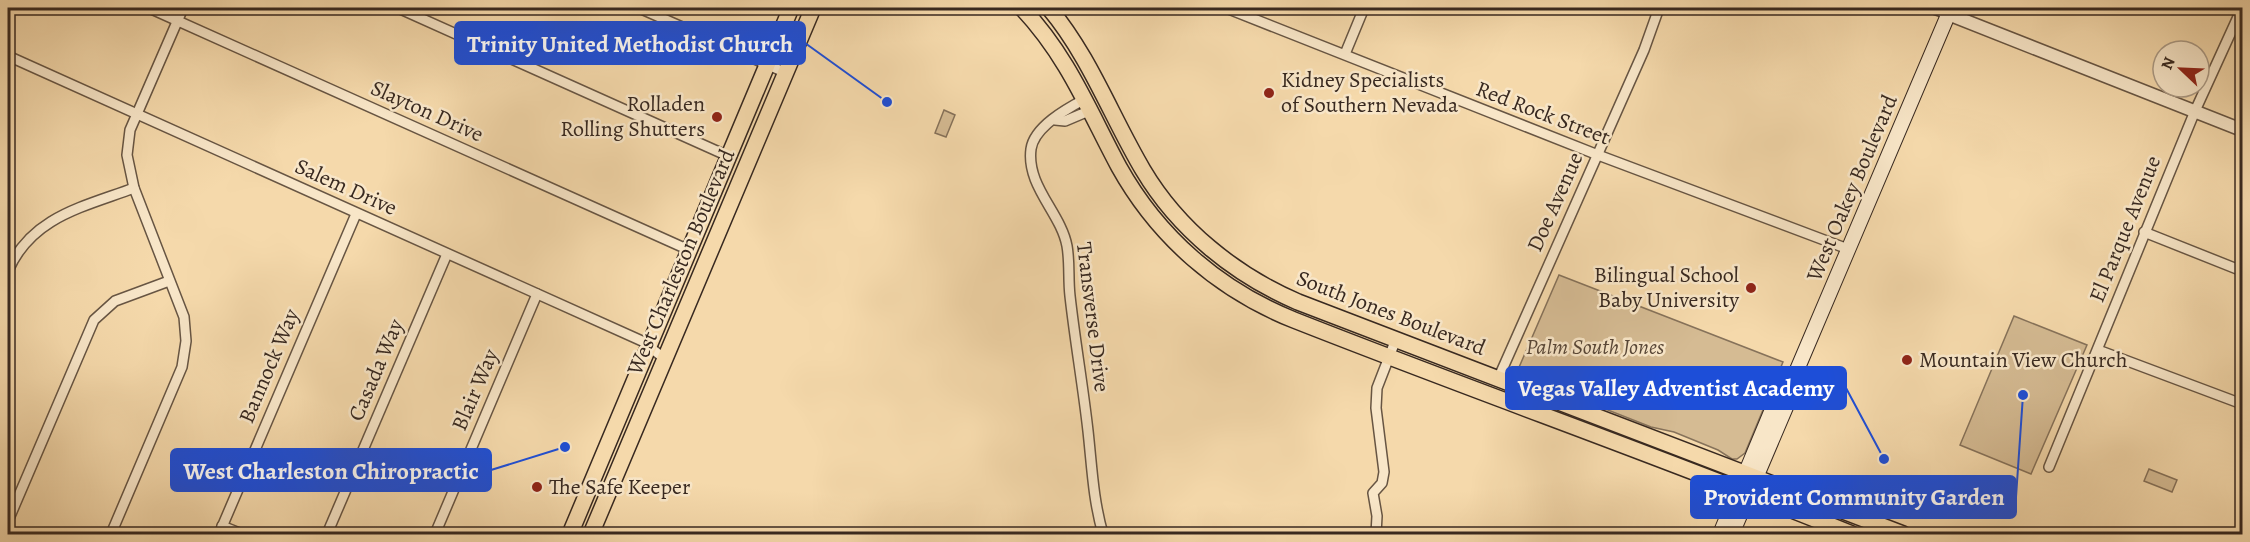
<svg xmlns="http://www.w3.org/2000/svg" width="2250" height="542" viewBox="0 0 2250 542" font-family="Alegreya,serif">
	<rect width="100%" height="100%" fill="#f5d9ab"/>
	<filter id="stains"><feTurbulence type="fractalNoise" baseFrequency=".00333" numOctaves="4"/><feColorMatrix values="0 0 0 0 .2 0 0 0 0 .09 0 0 0 0 .02 0 0 0 .5 -.17"/></filter>
	<radialGradient id="worn" r=".72"><stop offset=".6" stop-color="#630" stop-opacity="0"/><stop offset="1" stop-color="#630" stop-opacity=".3"/></radialGradient>
	<!-- green -->
	<g fill="#d5bb93" stroke="#86725a" stroke-width="1.5">
		<path d="M 944,110 L 955,115 L 946,137 L 935,133 Z"/>
		<path d="M 1559,275 L 1783,362 L 1745,453 L 1737,459 L 1732,459 L 1718,450 L 1674,432 L 1651,427 L 1519,375 L 1517,372 Z"/>
		<path d="M 2014,316 L 2087,345 L 2031,474 L 1960,445 Z"/>
		<path d="M 2149,469 L 2177,480 L 2172,492 L 2144,481 Z"/>
	</g>
	<g fill="none" stroke-linecap="round" stroke-linejoin="round">
		<!-- minor casing -->
		<g stroke="#675543" stroke-width="12">
			<g id="minor">
				<path d="M 149,8 L 689,250"/>
				<path d="M 398,8 L 728,156"/>
				<path d="M 639,8 L 784,72"/>
				<path d="M 1226,8 L 1598,155 L 1848,249"/>
				<path d="M 1931,8 L 1948,14"/>
				<path d="M 1345,54 L 1364,8"/>
				<path d="M 8,56 L 642,341 L 665,359"/>
				<path d="M 1085,99 C 1066,109 1034,127 1031,149 C 1026,186 1061,213 1067,246 C 1070,263 1068,279 1070,296 C 1075,341 1083,386 1088,431 C 1092,467 1093,499 1103,534"/>
				<path d="M 1055,120 L 1065,121 L 1091,110"/>
				<path d="M 2144,232 L 2242,271"/>
				<path d="M 8,271 C 31,217 83,207 134,188"/>
				<path d="M 2098,350 L 2242,404"/>
				<path d="M 1498,379 L 1644,50 L 1659,8"/>
				<path d="M 2049,467 L 2195,111 L 2242,8"/>
				<path d="M 8,521 L 94,320 L 115,301 L 169,281"/>
				<path d="M 222,526 L 242,534"/>
				<path d="M 111,534 L 182,367 L 186,341 L 184,317 L 134,188 L 127,155 L 130,130 L 183,8"/>
				<path d="M 219,534 L 356,214"/>
				<path d="M 327,534 L 447,254"/>
				<path d="M 435,534 L 537,294"/>
				<path d="M 1376,534 L 1377,516 L 1373,493 L 1382,483 L 1384,472 L 1376,408 L 1377,388 L 1396,339"/>
			</g>
		</g>
		<!-- tertiary casing -->
		<g stroke="#675543" stroke-width="15">
			<path id="tertiary" d="M 1948,14 L 2242,130"/>
		</g>
		<!-- secondary casing -->
		<g stroke="#382920" stroke-width="16">
			<g id="secondary">
				<path d="M 1720,534 L 1781,388 L 1791,384"/>
				<path d="M 1732,534 L 1792,393 L 1791,384 L 1951,8"/>
			</g>
		</g>
		<!-- primary casing -->
		<g stroke="#382920" stroke-width="18">
			<g id="primary">
				<path d="M 1022,8 C 1068,57 1088,109 1119,167 C 1158,237 1219,290 1294,320 C 1479,393 1667,459 1852,534"/>
				<path d="M 1049,8 C 1090,57 1111,116 1143,170 C 1178,229 1235,275 1298,302 L 1903,534"/>
				<path d="M 570,534 L 791,8"/>
				<path d="M 591,534 L 813,8"/>
			</g>
		</g>
		<!-- minor -->
		<use href="#minor" stroke="#f8e6c8" stroke-width="9"/>
		<!-- tertiary -->
		<use href="#tertiary" stroke="#f8e6c8" stroke-width="12"/>
		<!-- secondary -->
		<use href="#secondary" stroke="#f8e6c8" stroke-width="14"/>
		<!-- primary -->
		<use href="#primary" stroke="#f5d9ab" stroke-width="15"/>
	</g>
	<!-- markers -->
	<g fill="#8f2418" stroke="#f8e6c8" stroke-width="2">
		<circle cx="1269" cy="93" r="6"/>
		<circle cx="717" cy="117" r="6"/>
		<circle cx="1751" cy="288" r="6"/>
		<circle cx="1907" cy="360" r="6"/>
		<circle cx="537" cy="487" r="6"/>
	</g>
	<g text-anchor="middle" dominant-baseline="central" stroke-width="5" stroke-linejoin="round" paint-order="stroke">
		<!-- poi labels -->
		<g font-size="22" fill="#382920" stroke="#f8e6c8" text-anchor="start">
			<text x="1281" y="80">Kidney Specialists<tspan x="1281" dy="25">of Southern Nevada</tspan></text>
			<text x="705" y="104" text-anchor="end">Rolladen<tspan x="705" dy="25">Rolling Shutters</tspan></text>
			<text x="1739" y="275" text-anchor="end">Bilingual School<tspan x="1739" dy="25">Baby University</tspan></text>
			<text x="1919" y="360">Mountain View Church</text>
			<text x="549" y="487">The Safe Keeper</text>
		</g>
		<!-- street labels -->
		<g font-size="22" fill="#382920" stroke="#f8e6c8">
			<text transform="translate(427 111) rotate(24)">Slayton Drive</text>
			<text transform="translate(1543 113) rotate(21)">Red Rock Street</text>
			<text transform="translate(346 187) rotate(24)">Salem Drive</text>
			<text transform="translate(1852 188) rotate(-67)">West Oakey Boulevard</text>
			<text transform="translate(1555 202) rotate(-66)">Doe Avenue</text>
			<text transform="translate(2125 229) rotate(-68)">El Parque Avenue</text>
			<text transform="translate(681 262) rotate(-67)">West Charleston Boulevard</text>
			<text transform="translate(1391 313) rotate(21)">South Jones Boulevard</text>
			<text transform="translate(1093 317) rotate(83)">Transverse Drive</text>
			<text transform="translate(269 366) rotate(-67)">Bannock Way</text>
			<text transform="translate(376 370) rotate(-67)">Casada Way</text>
			<text transform="translate(475 390) rotate(-67)">Blair Way</text>
		</g>
		<!-- park labels -->
		<g font-size="22" font-style="italic" fill="#574637" stroke="#f8e6c8">
			<text x="1595" y="347">Palm South Jones</text>
		</g>
	</g>
	<!-- callouts -->
	<path fill="none" stroke="#1d4ed8" stroke-width="2" d="M887 102L805 43M1884 459L1846 388M565 447L491 470M2023 395L2016 497"/>
	<g fill="#1d4ed8" stroke="#f8e6c8" stroke-width="2">
		<circle cx="887" cy="102" r="6"/>
		<circle cx="1884" cy="459" r="6"/>
		<circle cx="565" cy="447" r="6"/>
		<circle cx="2023" cy="395" r="6"/>
	</g>
	<g fill="#1d4ed8" stroke="#1d4ed8" stroke-width="2">
		<rect x="455" y="22" width="350" height="42" rx="6"/>
		<rect x="1506" y="367" width="340" height="42" rx="6"/>
		<rect x="171" y="449" width="320" height="42" rx="6"/>
		<rect x="1691" y="476" width="325" height="42" rx="6"/>
	</g>
	<g font-size="24" text-anchor="middle" font-weight="bold" fill="#fff">
		<text x="630" y="52">Trinity United Methodist Church</text>
		<text x="1676" y="396">Vegas Valley Adventist Academy</text>
		<text x="331" y="479">West Charleston Chiropractic</text>
		<text x="1854" y="505">Provident Community Garden</text>
	</g>
	<!-- margin -->
	<rect width="2250" height="542" fill="none" stroke="#f5d9ab" stroke-width="30"/>
	<rect x="9" y="9" width="2232" height="524" fill="none" stroke="#382920" stroke-width="3"/>
	<rect x="15" y="15" width="2220" height="512" fill="none" stroke="#382920" stroke-width="1.5"/>
	<!-- north arrow -->
	<g transform="translate(2181 69) rotate(293)"><circle r="28" fill="#f8e6c8" stroke="#ab9a85" stroke-width="1.5"/>
	<path d="M0-4.5L10 22L0 15L-10 22Z" fill="#8f2418"/>
	<text y="-9" font-size="16" font-weight="bold" text-anchor="middle" fill="#382920">N</text>
	</g>
	<rect width="100%" height="100%" filter="url(#stains)"/>
	<rect width="100%" height="100%" fill="url(#worn)"/>
</svg>
